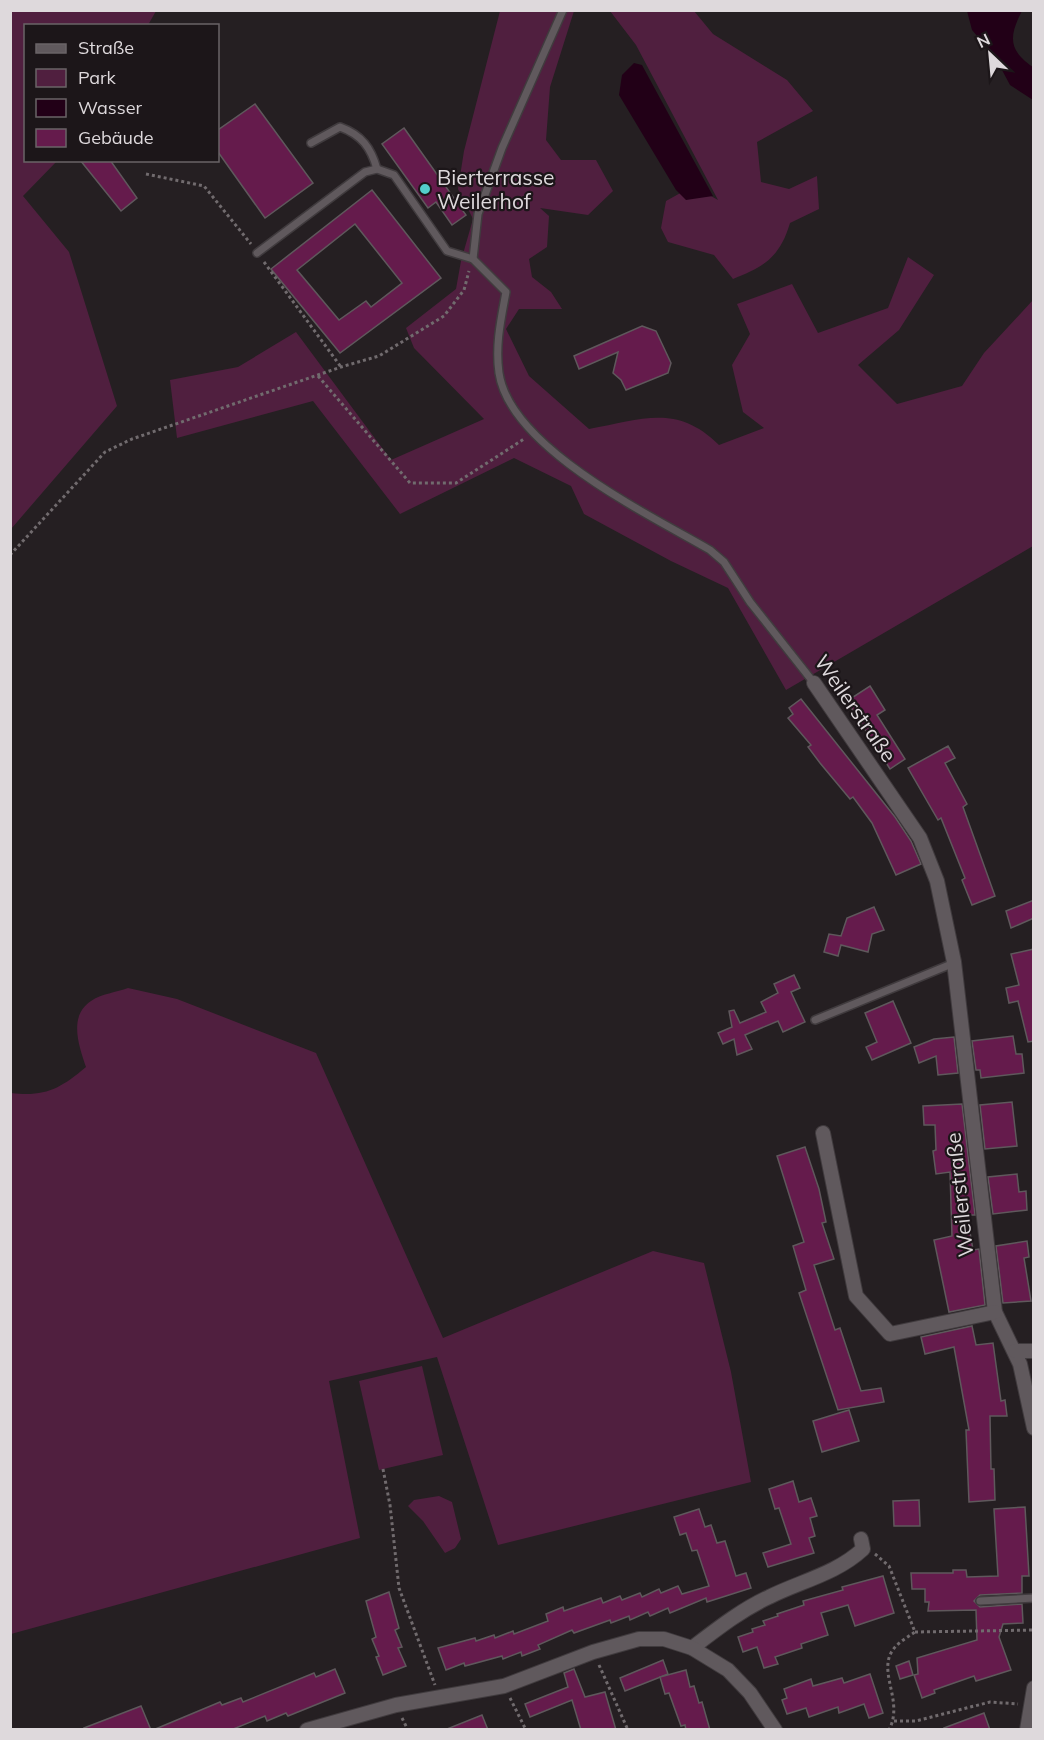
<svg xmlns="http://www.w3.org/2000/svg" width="1044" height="1740" viewBox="0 0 1044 1740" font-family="Mulish,sans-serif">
	<rect width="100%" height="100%" fill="#251f22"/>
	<!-- green -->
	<g fill="#501f3f">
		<path d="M 11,10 L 156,11 L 148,25 L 26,26 L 26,160 L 57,161 L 23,196 L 69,252 L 117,406 L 11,529 Z"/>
		<path d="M 500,11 L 574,11 L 550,87 L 546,140 L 561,160 L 596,160 L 613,191 L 588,215 L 540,208 L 549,216 L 547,247 L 529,259 L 532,277 L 551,292 L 562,309 L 519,309 L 506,329 L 529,376 L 589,429 C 642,420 676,403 719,445 L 764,428 L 743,412 L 732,365 L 750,334 L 737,304 L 792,284 L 818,333 L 888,308 L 908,257 L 934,275 L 899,330 L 858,365 L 897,404 L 962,386 L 984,353 L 1033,300 L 1033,546 L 786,690 L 728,588 L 671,561 L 584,514 L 571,486 L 514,458 L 400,514 L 313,401 L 177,438 L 170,380 L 238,367 L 296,332 L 391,460 L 484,419 L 414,348 L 406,328 L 456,289 L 461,261 L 473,219 L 458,189 L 464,151 Z"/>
		<path d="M 610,11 L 694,11 L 713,34 L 787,80 L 813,111 L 757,142 L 761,182 L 789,189 L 817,176 L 819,209 L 790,223 C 780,257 764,267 733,279 L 714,255 L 668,242 L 661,228 L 666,201 L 693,186 L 718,200 L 636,45 Z"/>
		<path d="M 128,988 L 177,999 L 316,1053 L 443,1338 L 653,1251 L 704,1263 L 731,1372 L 751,1482 L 498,1545 L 437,1357 L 329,1381 L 360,1538 L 11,1634 L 11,1093 C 45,1097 60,1089 86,1067 C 79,1046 68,1016 91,1001 C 101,994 117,992 128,988 Z"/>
		<path d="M 422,1366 L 443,1455 L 379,1470 L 359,1381 Z"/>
		<path d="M 439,1496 L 452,1502 L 461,1539 L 455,1548 L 445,1553 L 423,1521 L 408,1506 L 414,1500 Z"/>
	</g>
	<!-- water -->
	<g fill="#220017">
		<path d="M 967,11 L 1022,11 C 1009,36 1008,50 1033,67 L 1033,100 L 1010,85 L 995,57 L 972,30 Z"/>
		<path d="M 634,63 L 642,65 L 713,196 L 686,200 L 676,190 L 619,95 L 622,75 Z"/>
	</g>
	<!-- building -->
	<g fill="#651b4c" stroke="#5f585c" stroke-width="1.5" fill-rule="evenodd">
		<path d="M 255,104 L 313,183 L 265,218 L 218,152 L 218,130 Z"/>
		<path d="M 404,128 L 466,215 L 452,225 L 436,202 L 428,208 L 382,144 Z"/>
		<path d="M 80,160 L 110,160 L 137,198 L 121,211 Z"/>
		<path d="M 372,190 L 441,278 L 340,353 L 271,269 ZM 355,224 L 402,283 L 371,307 L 366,301 L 339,320 L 297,270 Z"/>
		<path d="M 642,326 L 656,331 L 671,363 L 668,373 L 626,390 L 621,380 L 613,373 L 618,352 L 579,369 L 574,356 Z"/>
		<path d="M 870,686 L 885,710 L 877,715 L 905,759 L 890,769 L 847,701 Z"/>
		<path d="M 801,699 L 895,817 L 911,841 L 921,864 L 896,875 L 872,823 L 853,797 L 850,799 L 820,763 L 808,747 L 811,745 L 788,718 L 793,714 L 789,708 Z"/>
		<path d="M 948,746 L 955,758 L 945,763 L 967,804 L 963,807 L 995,896 L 972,905 L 962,880 L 965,878 L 941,818 L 938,820 L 908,768 Z"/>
		<path d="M 1034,900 L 1034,918 L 1011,928 L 1006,911 Z"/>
		<path d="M 874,907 L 884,930 L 872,934 L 868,952 L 841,945 L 838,956 L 824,952 L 829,934 L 841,936 L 847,918 Z"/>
		<path d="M 1034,949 L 1034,1041 L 1028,1042 L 1018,1001 L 1009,1003 L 1006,988 L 1019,985 L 1011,954 Z"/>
		<path d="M 794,975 L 800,988 L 791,992 L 805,1022 L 783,1032 L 778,1021 L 745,1035 L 752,1049 L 737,1055 L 734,1039 L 723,1044 L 718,1033 L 732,1027 L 729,1011 L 734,1010 L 740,1023 L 766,1012 L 761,1002 L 778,993 L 774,984 Z"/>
		<path d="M 893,1001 L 911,1043 L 872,1060 L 866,1047 L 877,1042 L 865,1013 Z"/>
		<path d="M 1013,1036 L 1016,1054 L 1022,1054 L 1024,1073 L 981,1078 L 980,1070 L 976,1070 L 972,1041 Z"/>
		<path d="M 954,1037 L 958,1073 L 938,1075 L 936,1056 L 919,1063 L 914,1047 L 934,1039 Z"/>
		<path d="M 1012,1102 L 1017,1146 L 985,1149 L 980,1105 Z"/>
		<path d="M 962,1104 L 975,1215 L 967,1215 L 973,1250 L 979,1249 L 985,1305 L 949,1312 L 934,1240 L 952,1236 L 950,1172 L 936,1174 L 933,1151 L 936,1150 L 935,1125 L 924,1125 L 923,1106 Z"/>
		<path d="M 805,1147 L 819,1189 L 826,1222 L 822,1223 L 834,1259 L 814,1265 L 835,1330 L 840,1328 L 861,1391 L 881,1388 L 884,1402 L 838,1410 L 799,1293 L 806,1290 L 793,1246 L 804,1242 L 777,1156 Z"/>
		<path d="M 1017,1174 L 1019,1192 L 1026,1191 L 1027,1210 L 993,1214 L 988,1177 Z"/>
		<path d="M 1027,1241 L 1029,1257 L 1024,1258 L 1031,1301 L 1003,1303 L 996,1246 Z"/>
		<path d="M 972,1326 L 976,1345 L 993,1343 L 1001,1401 L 1005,1400 L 1007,1416 L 990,1416 L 991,1469 L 994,1469 L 995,1500 L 969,1502 L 966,1430 L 969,1430 L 954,1347 L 925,1354 L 921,1337 Z"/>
		<path d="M 849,1410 L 859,1441 L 822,1452 L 813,1421 Z"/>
		<path d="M 793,1481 L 799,1502 L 811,1498 L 817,1516 L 810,1518 L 815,1536 L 809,1538 L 814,1553 L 768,1567 L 763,1553 L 791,1544 L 779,1508 L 775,1509 L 769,1489 Z"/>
		<path d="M 919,1500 L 920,1526 L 894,1526 L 893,1501 Z"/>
		<path d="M 1025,1507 L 1029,1576 L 1022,1576 L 1022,1593 L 980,1595 L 974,1601 L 980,1607 L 1022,1604 L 1023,1623 L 1003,1624 L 999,1637 L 1011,1670 L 976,1681 L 974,1676 L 934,1690 L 935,1693 L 922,1698 L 914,1675 L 918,1674 L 917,1658 L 977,1640 L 976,1610 L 928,1611 L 929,1602 L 925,1602 L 925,1589 L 912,1589 L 911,1573 L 953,1573 L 953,1570 L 966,1570 L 967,1577 L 998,1576 L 994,1509 Z"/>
		<path d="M 699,1509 L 705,1527 L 711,1525 L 717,1543 L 725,1541 L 736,1576 L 746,1573 L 751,1588 L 707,1602 L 706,1598 L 670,1613 L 668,1608 L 650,1616 L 648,1612 L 630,1620 L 629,1616 L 611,1623 L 610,1620 L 574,1633 L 572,1630 L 538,1645 L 540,1649 L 522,1656 L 521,1652 L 503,1659 L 502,1656 L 465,1666 L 464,1663 L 446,1670 L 438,1648 L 475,1638 L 476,1641 L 494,1635 L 495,1638 L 513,1631 L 514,1634 L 548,1621 L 546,1614 L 563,1607 L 564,1611 L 601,1598 L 603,1603 L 620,1596 L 622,1600 L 640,1593 L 642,1597 L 659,1589 L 661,1593 L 678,1586 L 682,1594 L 709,1586 L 697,1550 L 692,1551 L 686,1533 L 680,1535 L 674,1517 Z"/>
		<path d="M 883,1576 L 894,1613 L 855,1626 L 848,1605 L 821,1613 L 828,1635 L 801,1644 L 802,1648 L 775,1657 L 778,1664 L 764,1668 L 757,1647 L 743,1652 L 738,1637 L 753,1632 L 752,1629 L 765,1625 L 763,1621 L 778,1616 L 777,1614 L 804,1605 L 803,1601 L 843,1590 L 842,1587 Z"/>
		<path d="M 389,1592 L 399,1628 L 395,1630 L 402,1647 L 398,1648 L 406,1666 L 383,1675 L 376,1657 L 379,1656 L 372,1639 L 376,1637 L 366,1601 Z"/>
		<path d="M 663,1660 L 668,1674 L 625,1691 L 620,1678 Z"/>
		<path d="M 909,1661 L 913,1675 L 900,1679 L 896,1666 Z"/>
		<path d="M 335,1669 L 345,1693 L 288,1716 L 286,1713 L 267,1721 L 265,1716 L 231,1730 L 153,1730 L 220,1702 L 222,1705 L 241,1698 L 243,1702 L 314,1673 L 316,1677 Z"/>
		<path d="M 574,1669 L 585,1697 L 605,1692 L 616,1730 L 581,1730 L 572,1700 L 530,1717 L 525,1704 L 568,1687 L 564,1673 Z"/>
		<path d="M 686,1670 L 690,1687 L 694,1686 L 699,1703 L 702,1702 L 710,1730 L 686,1730 L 685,1725 L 681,1726 L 669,1693 L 665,1694 L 660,1677 Z"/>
		<path d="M 870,1674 L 883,1713 L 869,1718 L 864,1704 L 839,1713 L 838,1707 L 809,1717 L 806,1708 L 787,1714 L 782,1700 L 787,1698 L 784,1689 L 811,1679 L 813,1686 L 842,1678 L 844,1683 Z"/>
		<path d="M 141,1706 L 151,1730 L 85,1730 L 84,1728 Z"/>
		<path d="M 984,1713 L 990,1730 L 945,1730 L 944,1728 Z"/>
		<path d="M 482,1715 L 488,1730 L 447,1730 L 447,1729 Z"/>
	</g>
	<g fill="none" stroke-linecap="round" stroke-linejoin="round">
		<!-- lane casing -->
		<g stroke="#403b3e" stroke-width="10">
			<g id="lane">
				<path d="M 311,143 L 340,127 C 362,135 371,148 377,169"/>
				<path d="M 257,253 L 365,172 L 377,169 L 394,175 L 447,251 L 473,259 L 506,292 C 501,319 495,345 499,373 C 510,448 650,515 710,550 L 724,562 L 750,602 L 814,683"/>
				<path d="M 473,259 L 478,214 L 502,148 L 563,10"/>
				<path d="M 815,1020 L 954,963"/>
				<path d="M 980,1601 L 1034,1598"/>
			</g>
		</g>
		<!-- street casing -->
		<g stroke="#403b3e" stroke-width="16">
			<g id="street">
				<path d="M 814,683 L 920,838 L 937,881 L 954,962 L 995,1312 L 1020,1364 L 1034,1428"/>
				<path d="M 823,1133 L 856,1296 L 890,1334 L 995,1312"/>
				<path d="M 1015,1351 L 1034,1351"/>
				<path d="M 692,1648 C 717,1629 741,1610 769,1597 C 801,1581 836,1574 863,1549 L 861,1539"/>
				<path d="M 307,1730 L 396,1705 L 504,1686 L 593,1652 L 639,1639 L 664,1639 L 692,1648 L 728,1670 L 750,1693 L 775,1730"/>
				<path d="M 1027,1730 L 1034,1688"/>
			</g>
		</g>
		<!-- path -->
		<g stroke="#716b6e" stroke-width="3" stroke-dasharray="3 3" stroke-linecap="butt">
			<path d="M 146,174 L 204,186 L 251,244"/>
			<path d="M 264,262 L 341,367"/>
			<path d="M 318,376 L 410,483 L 456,483 L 524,439"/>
			<path d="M 10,555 L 105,452 L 132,439 L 341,367 L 379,356 L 444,316 L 464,290 L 469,271"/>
			<path d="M 383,1469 L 390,1505 L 399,1588 L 435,1685"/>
			<path d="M 875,1554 L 889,1566 L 915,1632 C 906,1638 894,1645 890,1655 C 881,1677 903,1703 889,1730"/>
			<path d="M 915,1632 L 1034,1630"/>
			<path d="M 599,1665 L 628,1730"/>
			<path d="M 510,1698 L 526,1730"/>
			<path d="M 402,1718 L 408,1730"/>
			<path d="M 894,1721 L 916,1721 L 990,1702 L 1018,1704"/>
		</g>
		<!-- lane -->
		<use href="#lane" stroke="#60595d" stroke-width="7"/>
		<!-- street -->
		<use href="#street" stroke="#60595d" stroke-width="14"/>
	</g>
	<!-- markers -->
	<circle fill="#53cdcb" stroke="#1c1619" stroke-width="2" cx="425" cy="189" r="6"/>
	<g text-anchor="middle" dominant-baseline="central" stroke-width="4.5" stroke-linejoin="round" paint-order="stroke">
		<!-- poi labels -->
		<g font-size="21" fill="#ded9dc" stroke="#1c1619" text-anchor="start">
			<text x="437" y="177">Bierterrasse<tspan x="437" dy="24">Weilerhof</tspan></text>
		</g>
		<!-- street labels -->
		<g font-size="21" fill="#ded9dc" stroke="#1c1619">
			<text transform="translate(856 708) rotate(55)">Weilerstraße</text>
			<text transform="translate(959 1195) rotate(-96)">Weilerstraße</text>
		</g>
	</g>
	<!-- border -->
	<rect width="1044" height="1740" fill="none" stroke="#ded9dc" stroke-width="24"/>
	<!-- legend -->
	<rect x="24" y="24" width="195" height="138" fill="#1c1619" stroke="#6a6467" stroke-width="1.5"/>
	<rect x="36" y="44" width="30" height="9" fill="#60595d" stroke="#6a6467" stroke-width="1.5"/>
	<text x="78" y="54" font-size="18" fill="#ded9dc">Straße</text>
	<rect x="36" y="69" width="30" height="18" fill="#501f3f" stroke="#6a6467" stroke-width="1.5"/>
	<text x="78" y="84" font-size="18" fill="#ded9dc">Park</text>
	<rect x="36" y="99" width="30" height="18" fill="#220017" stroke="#6a6467" stroke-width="1.5"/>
	<text x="78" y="114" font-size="18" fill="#ded9dc">Wasser</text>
	<rect x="36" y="129" width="30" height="18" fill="#651b4c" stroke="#6a6467" stroke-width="1.5"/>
	<text x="78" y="144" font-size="18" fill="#ded9dc">Gebäude</text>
	<!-- north arrow -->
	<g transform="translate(990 54) rotate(334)" stroke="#1c1619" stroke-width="4.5" paint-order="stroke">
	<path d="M0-4.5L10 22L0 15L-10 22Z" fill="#ded9dc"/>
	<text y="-9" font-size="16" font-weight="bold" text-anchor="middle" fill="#ded9dc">N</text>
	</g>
</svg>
